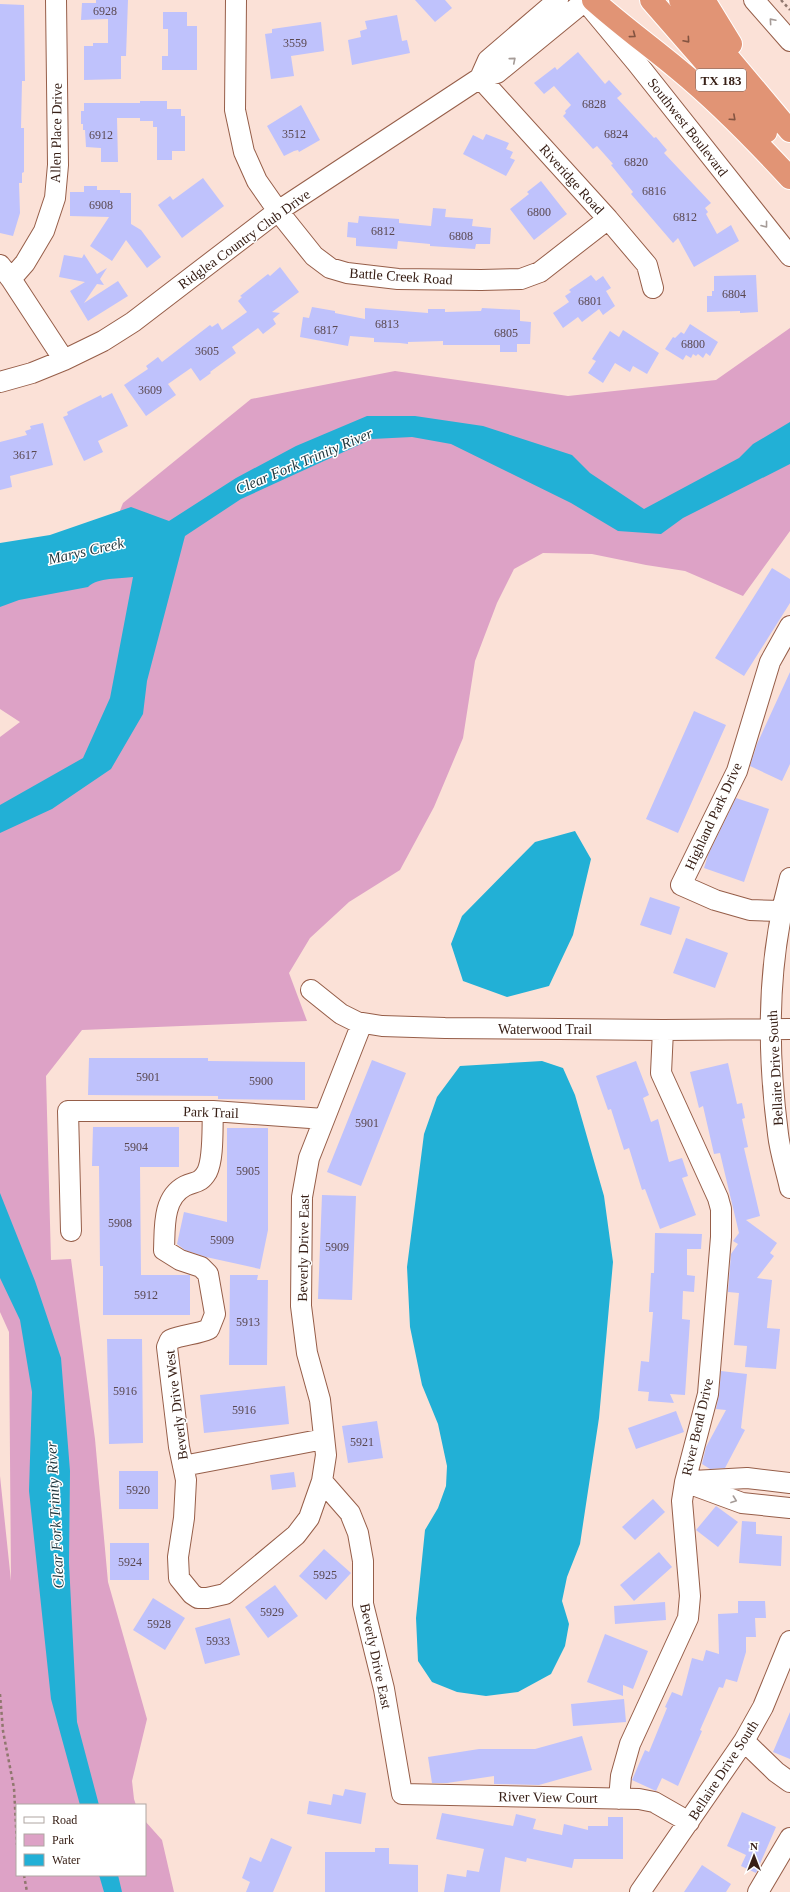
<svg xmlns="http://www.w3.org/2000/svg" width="790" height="1892" viewBox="0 0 790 1892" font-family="'Times New Roman',serif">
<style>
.green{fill:#dda2c6}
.water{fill:#22b0d6}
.building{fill:#bfc2fc}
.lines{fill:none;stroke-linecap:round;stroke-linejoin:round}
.minor-casing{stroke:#965e49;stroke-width:22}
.highway-casing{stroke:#fff;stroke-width:24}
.path{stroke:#90776e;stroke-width:2.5;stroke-dasharray:3 3;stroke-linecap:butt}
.minor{stroke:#fff;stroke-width:20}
.highway{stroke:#e19475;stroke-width:22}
.oneway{stroke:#a59b97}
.oneway2{stroke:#845441}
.labels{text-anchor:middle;stroke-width:3;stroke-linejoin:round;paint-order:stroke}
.number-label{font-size:12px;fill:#5a4850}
.shield{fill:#fff;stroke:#74635d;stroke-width:1}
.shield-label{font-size:13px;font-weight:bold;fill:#382017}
.street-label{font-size:14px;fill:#382017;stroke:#fff}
.water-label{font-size:15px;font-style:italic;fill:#1f353c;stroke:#fff}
</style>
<rect width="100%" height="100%" fill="#fbe1d7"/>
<path class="green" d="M790,328V531L743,596L685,571L646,565L592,554L543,553L514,569L497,603L475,661L463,738L434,807L400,870L349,902L310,938L289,973L307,1021L82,1030L46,1076L51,1260L71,1259L95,1439L108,1582L147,1719L132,1781L134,1799L136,1805H17V1875H145V1821L162,1840L174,1892H0V1476L11,1581L9,1332L0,1312V737L20,722L0,709V584L96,571L123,503L251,399L395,371L568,396L716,380Z"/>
<path class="water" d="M367,416H415L483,426L572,455L590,473L644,509L739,458L753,444L790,422V464L683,518L661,534L618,531L571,503L451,444L412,437L372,439L241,499L185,536L147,681L143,714L111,769L52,809L0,833V805L83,758L110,698L133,577C120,579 98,577 88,587L19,600L0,607V543L50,535L131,507L169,521L236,478L296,446Z
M575,831L591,859L573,935L549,986L507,997L463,981L451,944L462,916L535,842Z
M542,1061L563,1068L575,1095L604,1196L613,1262L599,1418L580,1544L567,1577L562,1601L569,1624L565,1646L551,1674L518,1692L486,1696L457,1692L432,1682L418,1661L416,1618L425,1530L438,1508L446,1486L447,1466L438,1424L422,1385L410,1327L407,1267L424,1134L437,1097L460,1066Z
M0,1193L35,1281L61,1358L70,1471L69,1563L77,1722L99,1805H80L51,1699L29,1491L32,1392L20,1320L0,1278Z
M99,1875H118L122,1892H104Z"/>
<path class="building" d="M96,0H128L126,56H121V79L84,80V46H93V43H108V19L81,20L82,3H96Z
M415,0H445L452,8L435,22Z
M0,4L24,5L25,81H22L21,128H24V172L22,173V183H19L20,213L13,236L0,233Z
M163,12H187V26H197V70H162V56H168V29H163Z
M397,15L402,41L407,40L410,53L352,65L348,40L361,37L360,31L367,29L365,21Z
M321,22L324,51L291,56L294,76L271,79L265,34L272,33V29Z
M578,52L605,84L609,80L622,94L617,98L654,138L656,137L667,150L664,153L711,203L705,208L708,212L706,214L717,234L731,225L739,241L694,267L678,238L673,243L631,194L633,192L611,165L613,164L597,146L593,149L563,116L566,113L565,111L571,105L554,86L544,94L534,83L555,67L557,70Z
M140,101H167V109H181V116H185V151H172V160H157V127H153V121H140V118H117L118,162H101V148L86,147L85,130H83V124H81V111H84V103H140Z
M301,105L320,140L299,152L298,150L294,151L284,156L267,126Z
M486,134L509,143L506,149L513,152L510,158L515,160L506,176L463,154L473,135L483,140Z
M203,178L224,206L182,238L158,205L170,196L173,200Z
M541,181L567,214L534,240L510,209L529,194L527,192Z
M84,186H97V190H120V193H131V224L141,230L161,257L147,268L126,240L112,261L90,246L109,217L70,216V192H84Z
M433,208L446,209L445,217L473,219L472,226L491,228L490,244H476L475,249L430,246V244L398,241L397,249L356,246V238L347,237L348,222L358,223L359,216L399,219V223L431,226Z
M84,254L97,274L107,268L100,279L104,285L97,284L84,303L118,281L128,296L88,321L70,291L85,282L59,277L64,255L82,258Z
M280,267L299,292L272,312L280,313L273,319L276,324L263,334L258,328L232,347L236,353L210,372L211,373L200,381L191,368L168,384L176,395L146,416L124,385L148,369L146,366L158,357L162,362L210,325L212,327L218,323L222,330L247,312L238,301L242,297L240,296L268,274L270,276Z
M591,275L596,281L603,276L611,288L606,291L615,306L603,315L599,309L582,322L578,317L563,328L553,313L569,302L565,296L571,292L569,290Z
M756,275L758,312L740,313V311L707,312V296H712V291H714V276Z
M312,307L335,311V313L365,319V308L428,313V309H445V312L481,311L482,308L520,310V321L531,322L530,344H517V352H500V345H443V341L408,342V344L400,343L374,342V338L350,336L348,346L300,337L303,317L309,318Z
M690,324L718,342L710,356L706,353L703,358L698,354L696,356L693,354L691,358L686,355L683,360L665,349L673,337L675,338L681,332L684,334Z
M623,330L659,353L647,374L633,366L630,372L615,363L603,383L588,373L596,361L592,359L610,331L619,337Z
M112,393L128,426L98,441L103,452L84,461L63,417L68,415L67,412L101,395L102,398Z
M43,423L53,465L10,476L12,487L0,490V442L27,435L25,431L31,429L30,426Z
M772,568L790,579V603L744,676L715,658Z
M790,672V764L782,781L750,766L757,744Z
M694,711L726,725L678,833L646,819Z
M736,798L769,809L744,882L704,868L708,855Z
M650,897L680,907L671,935L640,925Z
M686,938L728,953L715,988L673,973Z
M89,1058H208V1061L305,1062V1100L218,1099V1096L88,1095Z
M372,1060L406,1073L361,1186L327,1172Z
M636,1061L649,1095L643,1098L651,1122L658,1119L669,1162L682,1158L688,1176L682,1178L696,1215L660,1229L645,1189L642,1190L629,1148L624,1150L611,1109L608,1110L596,1076Z
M728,1063L737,1104L742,1103L745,1118L742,1119L748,1147L744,1148L760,1216L746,1220L777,1243L770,1253L774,1256L757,1278L772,1280L767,1328L780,1329L776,1369L745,1367L747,1346L734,1345L739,1293L728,1292L731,1254L738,1244L733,1241L739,1233L720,1153L714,1154L703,1106L699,1108L690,1072Z
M93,1127H179V1167H140L141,1275H190V1315H103V1266H100L99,1166H92Z
M227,1128H268V1230L260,1269L206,1257L185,1250L177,1244L184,1212L227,1222Z
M322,1195L356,1196L352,1300L318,1299Z
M655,1233L702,1234L701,1249H687V1275L695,1276L694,1292L683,1291L682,1319L690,1320L685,1395L670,1394L674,1403L648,1401L649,1392L638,1391L641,1361L649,1362L653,1312H649L651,1273H654Z
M230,1275H258L257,1280H268L267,1365H229Z
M107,1339H142L143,1443L109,1444Z
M721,1371L747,1374L741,1428L745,1430L725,1468L710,1469L702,1464L706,1447L726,1410L716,1409L719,1395Z
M285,1386L289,1424L204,1433L200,1395Z
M676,1411L684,1432L636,1449L628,1428Z
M377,1421L383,1458L348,1463L342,1426Z
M119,1471H158V1509H119Z
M294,1472L296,1487L272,1490L270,1475Z
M653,1499L665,1512L635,1540L622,1527Z
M716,1506L738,1522L718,1547L696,1530Z
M742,1521L756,1522V1534L782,1536L781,1566L739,1563Z
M110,1543H149V1580H110Z
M324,1549L351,1573L326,1600L299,1576Z
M659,1552L672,1567L634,1601L620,1585Z
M275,1585L298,1616L268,1638L245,1607Z
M153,1598L185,1618L165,1650L133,1630Z
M738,1601H765L766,1618H755L756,1637H746V1652L737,1682L726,1679L723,1688L719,1687L700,1730L702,1731L678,1786L662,1778L656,1791L632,1780L645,1750L649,1752L667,1708L665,1707L672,1692L682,1696L692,1658L703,1661L706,1650L719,1654L718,1614L738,1613Z
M665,1602L666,1620L615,1624L614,1606Z
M230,1618L240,1655L205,1664L195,1628Z
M605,1634L648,1651L633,1689L623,1685V1696L587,1682Z
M624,1699L626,1722L573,1726L571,1704Z
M790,1712V1759L773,1752Z
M582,1736L592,1770L539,1785L494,1784V1776L447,1783H432L428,1757L479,1749H535Z
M345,1789L366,1793L361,1824L307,1814L309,1801L331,1805L333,1794L343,1796Z
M742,1812L776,1827L756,1873L741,1866L746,1855L727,1846Z
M442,1813L513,1826L516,1814L536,1819L533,1829L562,1835L564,1824L588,1830V1826H608V1817H623V1859H574L572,1868L527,1858L526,1862L505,1857L500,1892H444L447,1874L466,1877L467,1870L479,1872L484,1849L436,1839Z
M271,1838L292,1847L273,1892H246L250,1882L242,1878L250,1857L261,1862Z
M375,1848H389V1864L418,1865V1892H325V1852H375Z
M702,1865L731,1884L726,1892H684Z"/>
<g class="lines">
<g class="minor-casing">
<path id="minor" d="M236,0L235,110L244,152L257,181L278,211L314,256L330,268L347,273L398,279L481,280L521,279L540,272L608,219
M754,0L790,41
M586,2L636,62L790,256
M480,78L608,219L647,265L653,288
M480,78L488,60L558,0
M0,265L11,279L64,360
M11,279L25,263L44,231L55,198L58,165L56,0
M0,382L32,373L64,360L103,341L133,322L278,211L480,78L497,73L585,1
M790,878C767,960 767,1050 778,1134C780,1152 786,1170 790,1188
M781,911L750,910L715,900L681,885L737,771L770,662L790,626
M311,990L341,1014L357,1022L382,1026L445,1028L663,1030L790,1029
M213,1111C212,1127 214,1158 207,1172C200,1184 195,1181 185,1186C162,1198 165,1229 164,1250L180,1260L201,1267L208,1274L215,1314L209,1329C196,1335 183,1334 170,1340L167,1347L179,1447L186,1480L184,1518L178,1557L179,1578L192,1594L198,1598H207L225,1594L296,1535L309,1518L322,1481L326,1455L320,1400L307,1353L301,1306L302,1197L309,1158L362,1023
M71,1231L68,1111H213L324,1119
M183,1466L324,1439
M322,1481L350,1513L358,1533L363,1561V1604L384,1689L402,1794L639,1799L654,1802L689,1822
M693,1481L747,1478L790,1483
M685,1482L742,1503L790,1508
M744,1741L776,1772L790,1782
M619,1799L621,1776L630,1744L688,1618L690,1596L682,1501L685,1482L708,1394L721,1237V1209L718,1198L661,1073L663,1030
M640,1892L744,1741L763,1707L790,1641
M758,1892L790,1838"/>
</g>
<g class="highway-casing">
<path id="highway" d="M593,0C621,25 650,46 679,70C719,103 755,140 790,178
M651,0L766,132
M680,0L790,131
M704,0L731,44"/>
</g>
<path class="path" d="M781,0L790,10
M0,1694L3,1731L14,1788L17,1845
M24,1875L27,1892"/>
<use href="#minor" class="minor"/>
<use href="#highway" class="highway"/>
</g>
<defs><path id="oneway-chevron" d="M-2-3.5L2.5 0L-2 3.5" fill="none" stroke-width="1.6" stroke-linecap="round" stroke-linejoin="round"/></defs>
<g class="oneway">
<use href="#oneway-chevron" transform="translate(772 21) rotate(-131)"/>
<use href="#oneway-chevron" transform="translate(513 60) rotate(-40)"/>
<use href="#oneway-chevron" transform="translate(765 225) rotate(52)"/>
<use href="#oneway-chevron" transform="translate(734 1500) rotate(20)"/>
</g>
<g class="oneway2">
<use href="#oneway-chevron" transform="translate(633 35) rotate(37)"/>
<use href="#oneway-chevron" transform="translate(687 40) rotate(49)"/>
<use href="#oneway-chevron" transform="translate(733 118) rotate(42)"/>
</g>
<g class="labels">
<g class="number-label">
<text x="105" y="15">6928</text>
<text x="295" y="47">3559</text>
<text x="594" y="108">6828</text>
<text x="294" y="138">3512</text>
<text x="616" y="138">6824</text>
<text x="101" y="139">6912</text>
<text x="636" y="166">6820</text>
<text x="654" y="195">6816</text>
<text x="101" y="209">6908</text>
<text x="539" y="216">6800</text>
<text x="685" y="221">6812</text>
<text x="383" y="235">6812</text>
<text x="461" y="240">6808</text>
<text x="734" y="298">6804</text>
<text x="590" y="305">6801</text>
<text x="387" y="328">6813</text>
<text x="326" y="334">6817</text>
<text x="506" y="337">6805</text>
<text x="693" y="348">6800</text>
<text x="207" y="355">3605</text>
<text x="150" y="394">3609</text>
<text x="25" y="459">3617</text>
<text x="148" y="1081">5901</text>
<text x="261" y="1085">5900</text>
<text x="367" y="1127">5901</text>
<text x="136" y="1151">5904</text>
<text x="248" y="1175">5905</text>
<text x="120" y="1227">5908</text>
<text x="222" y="1244">5909</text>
<text x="337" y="1251">5909</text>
<text x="146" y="1299">5912</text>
<text x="248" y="1326">5913</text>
<text x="125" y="1395">5916</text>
<text x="244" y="1414">5916</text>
<text x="362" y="1446">5921</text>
<text x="138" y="1494">5920</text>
<text x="130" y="1566">5924</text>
<text x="325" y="1579">5925</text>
<text x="272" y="1616">5929</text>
<text x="159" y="1628">5928</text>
<text x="218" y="1645">5933</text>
</g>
<rect class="shield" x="696" y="69" width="50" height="22" rx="3"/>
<g class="shield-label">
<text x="721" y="85">TX 183</text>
</g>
<g class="street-label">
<text transform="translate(688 127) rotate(52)" y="5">Southwest Boulevard</text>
<text transform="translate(56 133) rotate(-89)" y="5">Allen Place Drive</text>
<text transform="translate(572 179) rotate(48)" y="5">Riveridge Road</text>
<text transform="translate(244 239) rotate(-36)" y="5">Ridglea Country Club Drive</text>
<text transform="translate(401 276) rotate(4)" y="5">Battle Creek Road</text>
<text transform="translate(713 816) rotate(-65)" y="5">Highland Park Drive</text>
<text x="545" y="1034">Waterwood Trail</text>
<text transform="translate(775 1068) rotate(-93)" y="5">Bellaire Drive South</text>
<text transform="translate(211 1112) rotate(2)" y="5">Park Trail</text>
<text transform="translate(303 1248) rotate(-89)" y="5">Beverly Drive East</text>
<text transform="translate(176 1405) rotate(-97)" y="5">Beverly Drive West</text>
<text transform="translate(697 1427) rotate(-77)" y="5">River Bend Drive</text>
<text transform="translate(376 1656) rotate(78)" y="5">Beverly Drive East</text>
<text transform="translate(723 1770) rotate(-57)" y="5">Bellaire Drive South</text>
<text transform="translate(548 1797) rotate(1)" y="5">River View Court</text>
</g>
<g class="water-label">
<text transform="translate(304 461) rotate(-23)" y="5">Clear Fork Trinity River</text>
<text transform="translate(86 551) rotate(-13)" y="5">Marys Creek</text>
<text transform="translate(55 1515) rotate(-93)" y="5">Clear Fork Trinity River</text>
</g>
</g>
<rect x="16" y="1804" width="130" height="72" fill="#ffffff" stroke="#afa6a2"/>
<rect x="24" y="1817" width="20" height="6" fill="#ffffff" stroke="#afa6a2"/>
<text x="52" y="1824" font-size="12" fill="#382017">Road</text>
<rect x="24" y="1834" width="20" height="12" fill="#dda2c6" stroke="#afa6a2"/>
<text x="52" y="1844" font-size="12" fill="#382017">Park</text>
<rect x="24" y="1854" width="20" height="12" fill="#22b0d6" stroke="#afa6a2"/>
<text x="52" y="1864" font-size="12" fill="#382017">Water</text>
<g transform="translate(754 1856)" stroke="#ffffff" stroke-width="3" paint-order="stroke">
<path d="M0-3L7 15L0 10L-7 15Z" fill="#382017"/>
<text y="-6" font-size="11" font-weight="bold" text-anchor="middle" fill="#382017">N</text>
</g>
</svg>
